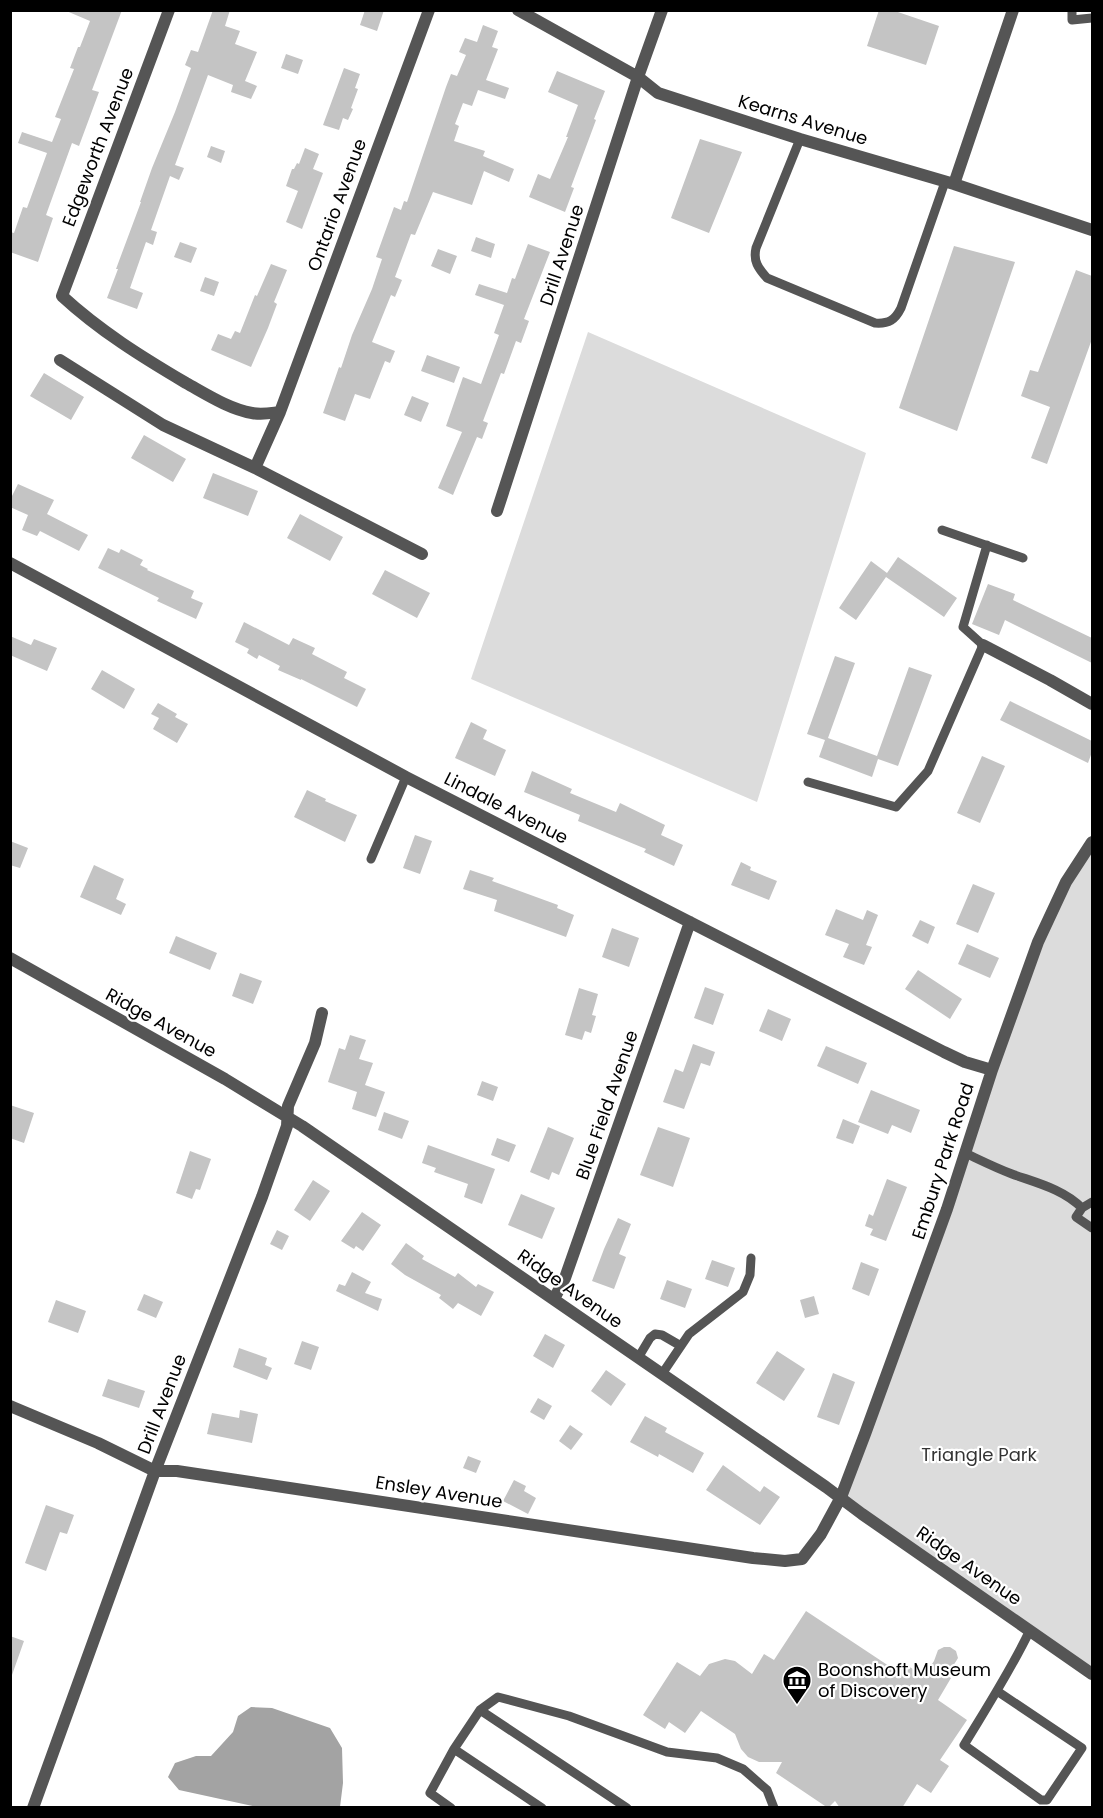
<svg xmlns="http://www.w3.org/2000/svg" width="1103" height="1818" viewBox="0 0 1103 1818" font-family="Poppins,sans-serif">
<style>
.green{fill:#dcdcdc}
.water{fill:#a3a3a3}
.building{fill:#c4c4c4}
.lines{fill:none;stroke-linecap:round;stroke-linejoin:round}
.lane{stroke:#555;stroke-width:9}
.street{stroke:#555;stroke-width:12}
.labels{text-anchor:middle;stroke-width:4.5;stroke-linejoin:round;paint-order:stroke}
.street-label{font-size:18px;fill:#000;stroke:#fff}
.park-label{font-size:18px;fill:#333;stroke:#fff}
.poi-label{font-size:18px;fill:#000;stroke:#fff;text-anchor:start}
</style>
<rect width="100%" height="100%" fill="#fff"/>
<path class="green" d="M588,332L866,453L757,802L471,679Z
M1092,842V1674L841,1497L1038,942Z"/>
<path class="water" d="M251,1707L272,1708L330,1728L342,1748L343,1783L340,1807H257L179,1790L168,1777L175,1763L196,1756H211L233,1732L238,1716Z"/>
<path class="building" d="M64,10H122L92,90L99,92L79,146L72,143L46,215L53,218L38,262L10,252V232L14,233L23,207L27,208L47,153L18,143L22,132L52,142L61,119L55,117L74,69L70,68L78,47H80L90,21Z
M213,10H230L225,26L240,31L235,44L257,52L245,81L257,86L251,99L231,92L233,85L208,75L175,165L184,168L179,180L170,176L151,230L157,232L153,245L146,242L130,288L143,293L137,309L107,298L118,269H116L141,202H140L152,168L175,112L191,68L185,65L191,50L198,52Z
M365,10H384L377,31L360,25Z
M879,10H892L939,26L926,65L867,46Z
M483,25L498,31L492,47L498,49L486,80L509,88L505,99L478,90L472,106L463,103L455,124L459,126L454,141L485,151L483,156L514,169L509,182L484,171L472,205L433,192L415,235L411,234L395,277L402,280L395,297L391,295L372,342L395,351L390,363L385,361L370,399L355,394L345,421L323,413L339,367L341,368L352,335L372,289L382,259L376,257L394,207L401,210L404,201L407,202L446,87L451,74L457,76L466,55L459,52L465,38L477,42Z
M286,54L303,60L298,74L281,68Z
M344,68L360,74L355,88L358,89L351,108L353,109L348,120L343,118L339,130L323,125Z
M557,71L605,91L594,119L596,120L571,187L574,188L565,212L529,197L538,174L550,179L568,137H566L578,105L548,92Z
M700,139L742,152L709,233L671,218Z
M211,146L225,151L221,163L207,157Z
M305,148L319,154L313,169L323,173L302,229L286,222L298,191L286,186L292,169H294L297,163L299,164Z
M476,237L495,244L491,258L471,251Z
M180,242L197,248L191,263L174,257Z
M528,244L550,252L524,319L529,321L521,343L516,341L504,374L501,373L483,421L488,423L482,439L477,437L453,495L438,488L462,432L446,426L463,377L481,384L499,335L494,333L504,305L475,295L479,284L507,293L512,278L515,279Z
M954,246L1015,262L957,431L899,408Z
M438,249L457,256L450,274L431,266Z
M271,264L287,270L274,302L277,304L268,328L251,367L211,350L218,334L231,339L235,331L240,333L255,295L257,296Z
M1076,270L1092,276V339L1047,464L1031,458L1050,407L1021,396L1030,370L1038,372Z
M205,277L219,282L214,296L200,291Z
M427,355L460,367L454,383L421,371Z
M44,373L84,397L71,420L30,396Z
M412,396L429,403L421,422L404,415Z
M144,435L186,459L173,482L131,458Z
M213,473L258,491L248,516L203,498Z
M18,484L54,500L47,514L88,535L79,551L40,531L37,536L22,530L28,515L10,507V500Z
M300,514L343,537L330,561L287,538Z
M108,548L119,553L121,549L143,560L140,565L148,569L147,570L194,591L191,598L203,603L196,619L157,601L159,598L98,568Z
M898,557L957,598L944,617L886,577L856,620L839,608L871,561L887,573Z
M385,570L430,593L417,618L372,594Z
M988,584L1015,594L1013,600L1092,638V663L1005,620L999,635L972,624Z
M244,622L289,645L293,638L315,648L312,654L347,672L344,678L366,689L357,707L301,679V680L278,670L280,666L259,655L257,659L247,653L249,649L235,642Z
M10,636L31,645L34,639L57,648L47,671L10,655Z
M835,656L855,663L828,738L877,756L909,667L932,675L898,766L878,759L872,777L819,757L825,740L807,734Z
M102,670L135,689L124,709L91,689Z
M1010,701L1092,741V752L1088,763L1000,720Z
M158,703L177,714L175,717L188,724L177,743L153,729L159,718L151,714Z
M471,722L487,730L483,739L506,750L495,776L455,758Z
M982,756L1005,766L980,823L957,813Z
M532,771L572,789L570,793L616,812L620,803L665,825L661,835L683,845L674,866L644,852L646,849L578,821L580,815L524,792Z
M307,790L326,799L325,801L357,815L345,842L294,817Z
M415,835L432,841L420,874L403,868Z
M10,841L28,848L20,868L10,865Z
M741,862L751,867L750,870L777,881L769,900L731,885Z
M94,865L124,879L116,899L126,904L121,915L80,897Z
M470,870L494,878L492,881L558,905L557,908L574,915L566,937L494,911L497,900L463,889Z
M973,884L995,893L978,933L956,924Z
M836,909L863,920L867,910L878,915L866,945L872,947L864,965L843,957L849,944L825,935Z
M920,920L935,927L928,944L912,936Z
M612,928L639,938L629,967L602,957Z
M176,936L217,953L210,970L169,953Z
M967,944L999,958L990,978L958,964Z
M918,970L962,999L950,1019L905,989Z
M240,973L262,981L253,1004L232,996Z
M705,987L724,994L713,1025L694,1018Z
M579,988L598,994L592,1015L596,1016L591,1033L585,1031L582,1040L565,1035Z
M768,1009L791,1019L782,1041L759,1031Z
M350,1035L366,1040L359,1059L373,1063L365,1085L385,1092L376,1117L352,1109L357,1092L328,1082L339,1048L345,1050Z
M693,1044L715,1052L710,1066L701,1063L684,1109L663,1102L675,1069L683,1072Z
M826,1046L867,1063L858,1084L817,1066Z
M482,1081L498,1087L493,1101L477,1095Z
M871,1090L920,1110L911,1133L892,1125L888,1134L858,1122Z
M10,1105L34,1113L24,1143L10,1138Z
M384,1112L409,1121L402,1139L378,1130Z
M843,1119L860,1126L853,1144L836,1138Z
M548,1127L574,1138L559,1175L552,1172L549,1180L530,1172Z
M658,1127L690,1138L673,1187L640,1175Z
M497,1138L516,1145L509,1162L491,1155Z
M428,1145L495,1169L482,1204L464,1197L468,1184L434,1172L436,1168L422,1163Z
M190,1151L211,1159L200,1190L196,1189L192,1199L176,1193Z
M887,1179L907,1187L886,1241L870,1235L873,1229L865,1226L869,1214L873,1216Z
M313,1180L330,1191L310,1221L294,1210Z
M521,1194L555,1208L542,1239L508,1225Z
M362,1212L381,1225L363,1251L356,1246L354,1249L341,1241Z
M618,1218L631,1224L619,1254L626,1257L614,1289L592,1281L604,1249Z
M277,1230L289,1236L282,1250L270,1244Z
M406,1243L424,1256L422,1259L455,1277L458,1273L476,1287L478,1284L494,1292L481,1316L458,1303L453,1309L439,1298L441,1295L405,1275L391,1264Z
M712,1260L735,1268L728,1287L705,1279Z
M861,1262L879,1269L869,1296L852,1289Z
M352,1272L371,1282L365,1293L382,1299L378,1311L336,1291L339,1284L345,1286Z
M667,1280L692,1289L685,1308L660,1299Z
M144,1294L163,1302L156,1318L137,1310Z
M814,1296L819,1314L805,1318L800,1300Z
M56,1300L86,1311L78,1333L48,1322Z
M545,1334L565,1345L553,1368L533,1356Z
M302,1341L319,1347L311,1370L294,1364Z
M239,1348L267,1358L265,1365L272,1368L267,1380L233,1367Z
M777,1351L805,1369L784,1401L756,1383Z
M606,1370L626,1384L611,1406L591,1391Z
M833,1373L855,1382L839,1425L817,1417Z
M108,1379L145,1391L139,1408L102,1396Z
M538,1398L552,1406L544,1420L530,1412Z
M240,1410L258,1414L252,1443L207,1434L212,1413L239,1418Z
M645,1416L667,1428L665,1432L704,1453L693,1473L659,1454L658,1457L630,1442Z
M570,1425L583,1434L571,1450L559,1441Z
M468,1456L481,1461L476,1473L463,1468Z
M723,1465L760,1492L764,1486L780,1497L760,1525L706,1490Z
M514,1480L526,1486L524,1491L536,1498L528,1514L503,1501Z
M46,1505L74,1515L67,1534L60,1532L46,1571L25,1563Z
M806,1611L898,1672L905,1664L924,1676L934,1661L938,1650L944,1647H950L956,1651L958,1658L947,1676L951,1678L938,1700L967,1720L940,1760L949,1766L931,1793L917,1784L902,1808H840L835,1801L828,1808L776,1773L782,1762H759L748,1757L741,1749L735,1734L701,1711L685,1733L669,1722L665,1729L643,1715L677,1662L700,1676L709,1664L725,1659L735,1661L752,1674L764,1654L774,1660Z
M10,1636L24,1641L12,1675H10Z"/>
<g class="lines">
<path class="lane" d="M1072,10V20L1092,18
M800,139L756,248C753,261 758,268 767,278L875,323C889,324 895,320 901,308L945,182
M942,530L1023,558
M808,782L896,807L928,771L983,645L963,627L987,545
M371,859L406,777
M965,1153C980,1160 996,1168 1012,1174C1037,1183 1063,1189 1082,1208
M1092,1202L1082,1208L1076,1217L1092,1228
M638,1358L650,1338L655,1334L662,1335L681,1346
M662,1374L689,1334L743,1292L750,1275L751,1258
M997,1691L1082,1748L1047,1800H1041L964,1745C987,1707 1011,1670 1030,1630
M480,1710L627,1808
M454,1749L542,1808
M451,1808L430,1793L454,1749L480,1710L498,1697L569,1716L667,1752L717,1758L743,1769L767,1790L774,1808"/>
<path class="street" d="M169,10L62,296C100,331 142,357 186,383C206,394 229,409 252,413C262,415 271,413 280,412
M518,10L638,77L658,93L800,139L954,184L1092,230
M954,184L1013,10
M60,360L163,425L255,468L280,412L429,10
M255,468L422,554
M497,511L638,77L662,10
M10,563L406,777L944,1052L965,1062L992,1070
M983,645L1050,680L1092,704
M10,958L225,1079L302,1126L826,1487L862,1514L1092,1674
M554,1299L565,1278L690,922
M10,1406L98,1443L155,1471H177L753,1558L785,1561L802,1559L821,1534L841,1497L865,1434L947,1209L992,1070L1038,942L1066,882L1092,842
M33,1808L155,1471L262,1197L287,1126L288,1106L315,1043L322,1013"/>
</g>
<defs>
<g id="museum-pin" transform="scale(1.5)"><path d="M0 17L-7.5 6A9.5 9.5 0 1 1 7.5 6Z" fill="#000" stroke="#fff"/><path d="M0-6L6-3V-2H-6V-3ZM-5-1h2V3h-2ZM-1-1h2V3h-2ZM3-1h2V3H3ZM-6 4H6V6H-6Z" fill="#fff"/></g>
</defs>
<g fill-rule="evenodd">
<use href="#museum-pin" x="797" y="1680"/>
</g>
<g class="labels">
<g class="street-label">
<text transform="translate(803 120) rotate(17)" y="6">Kearns Avenue</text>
<text transform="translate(98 147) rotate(-69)" y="6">Edgeworth Avenue</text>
<text transform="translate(337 205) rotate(-70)" y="6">Ontario Avenue</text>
<text transform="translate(562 255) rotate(-72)" y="6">Drill Avenue</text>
<text transform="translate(506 808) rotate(27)" y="6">Lindale Avenue</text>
<text transform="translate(161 1023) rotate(29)" y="6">Ridge Avenue</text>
<text transform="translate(607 1105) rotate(-71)" y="6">Blue Field Avenue</text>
<text transform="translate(943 1161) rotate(-72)" y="6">Embury Park Road</text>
<text transform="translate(570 1289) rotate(35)" y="6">Ridge Avenue</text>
<text transform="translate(162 1404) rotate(-69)" y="6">Drill Avenue</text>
<text transform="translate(439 1492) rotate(9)" y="6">Ensley Avenue</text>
<text transform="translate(969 1566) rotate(35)" y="6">Ridge Avenue</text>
</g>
<g class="park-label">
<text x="979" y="1461">Triangle Park</text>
</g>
<g class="poi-label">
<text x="818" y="1676">Boonshoft Museum<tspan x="818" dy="21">of Discovery</tspan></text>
</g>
</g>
<rect width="1103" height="1818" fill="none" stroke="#000000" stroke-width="24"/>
</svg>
